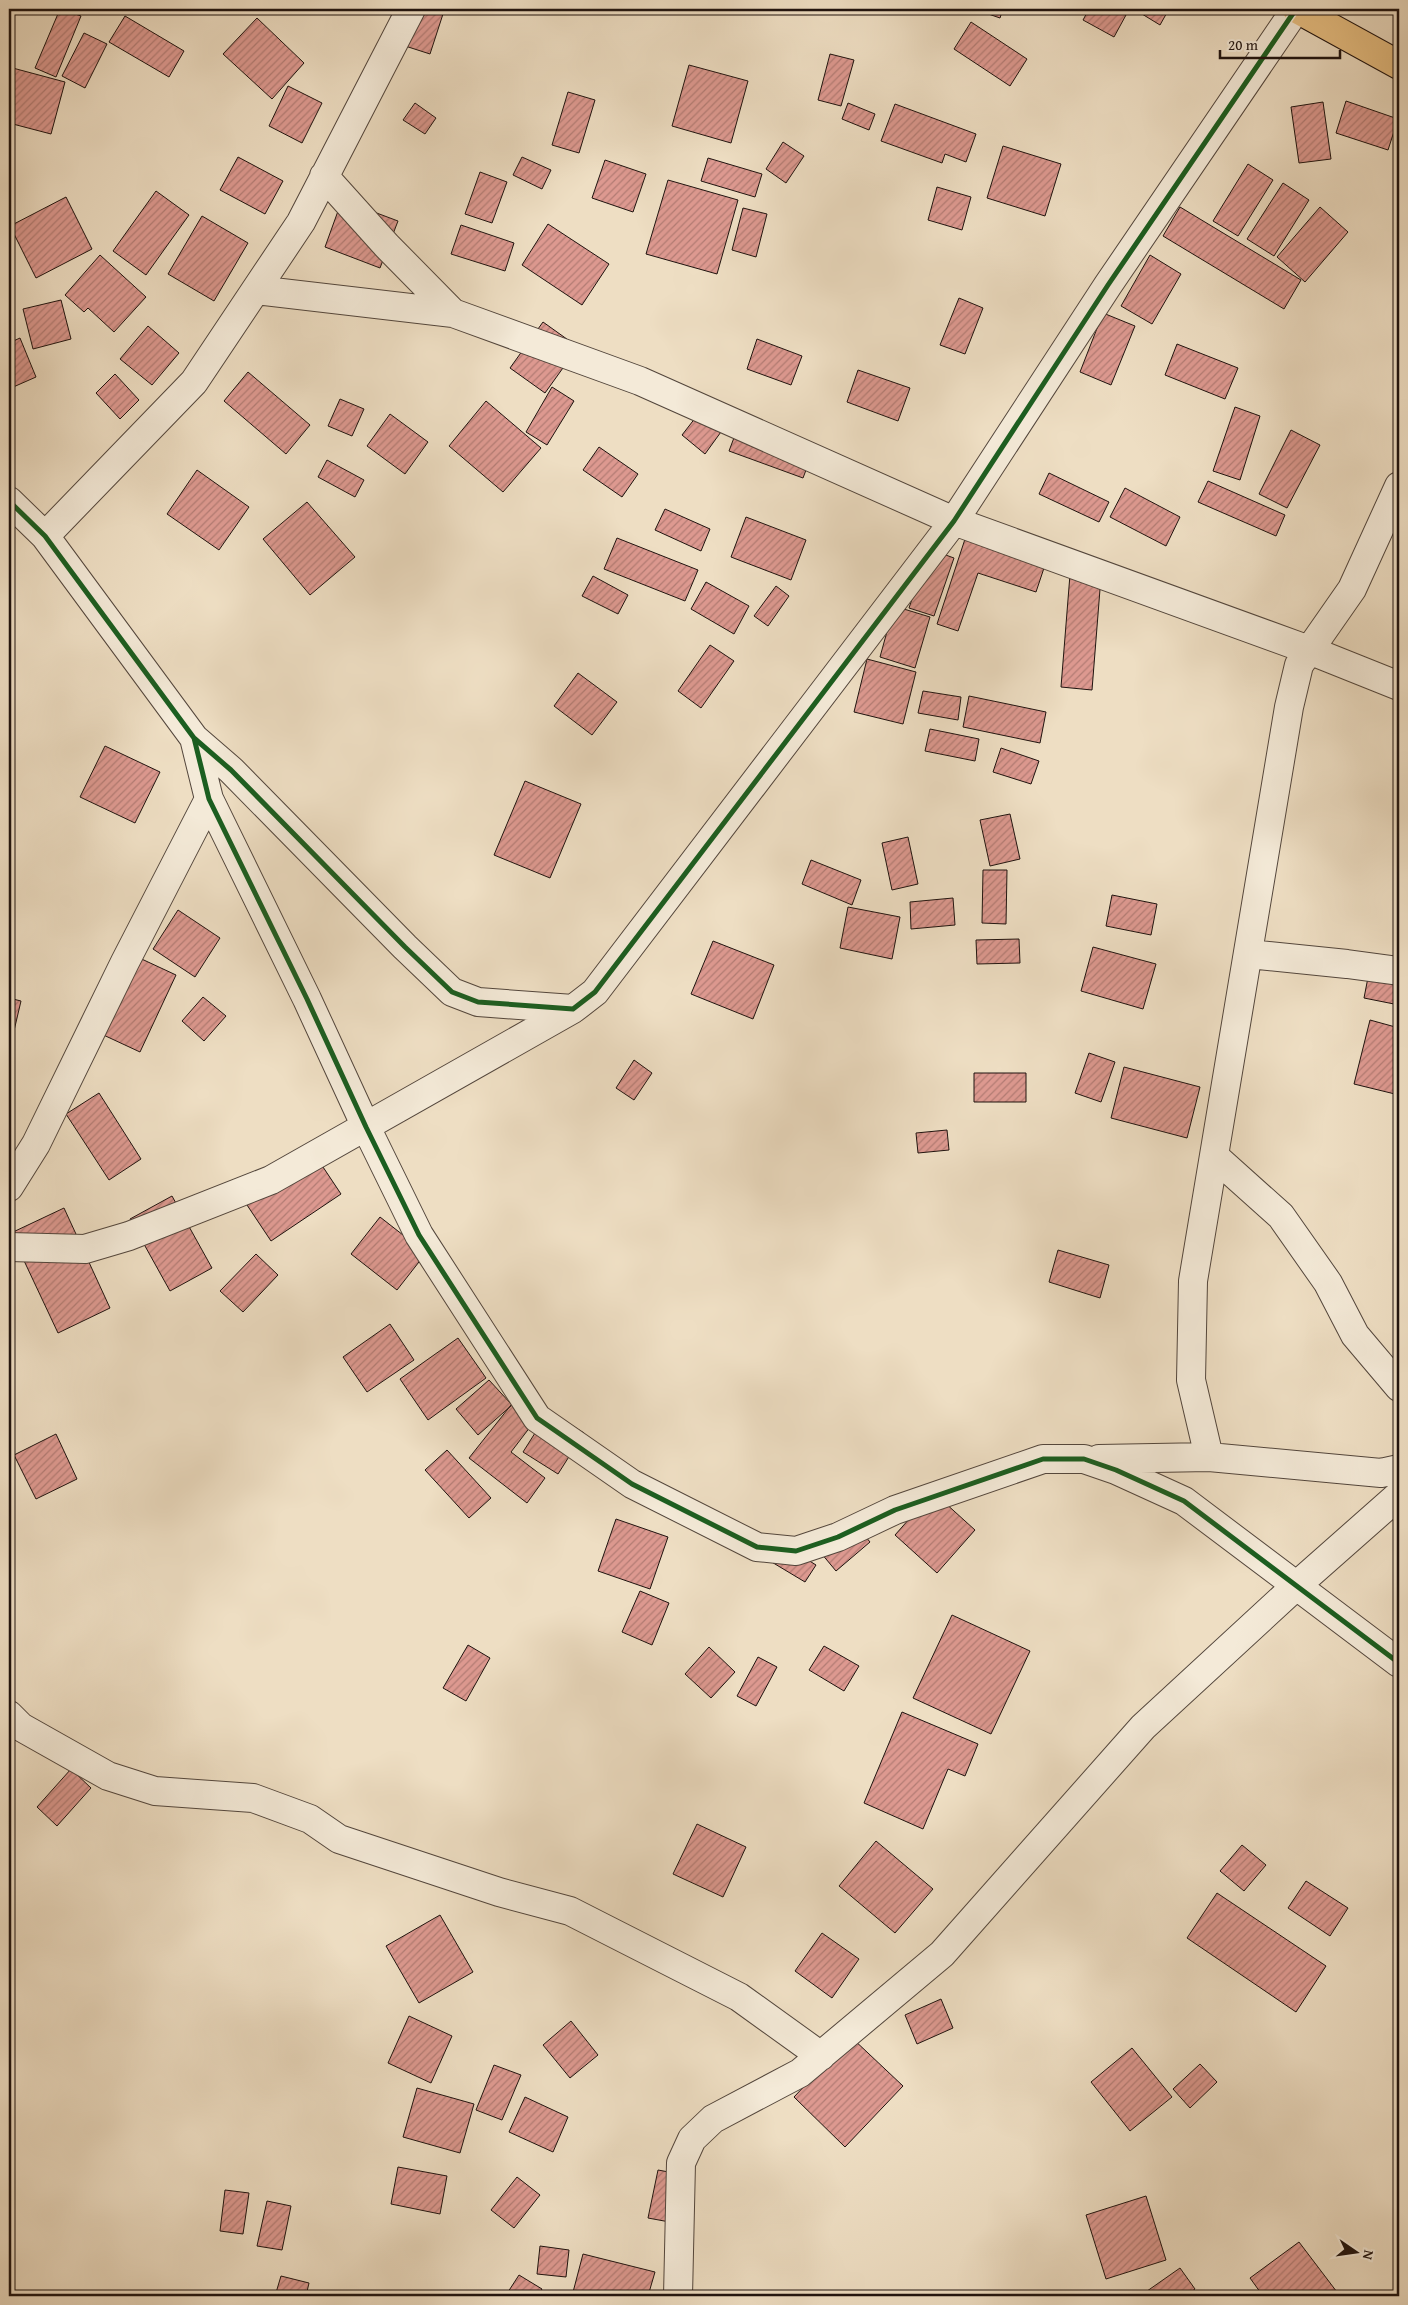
<svg xmlns="http://www.w3.org/2000/svg" width="1408" height="2305" viewBox="0 0 1408 2305" font-family="'Gentium Book Plus',serif">
<style>
.building{fill:url(#building-hatch);stroke:#1f130f}
.lines{fill:none;stroke-linecap:round;stroke-linejoin:round}
.street-casing{stroke:#53463c;stroke-width:30}
.primary-casing{stroke:#1f130f;stroke-width:30}
.street{stroke:#f4ead8;stroke-width:28}
.primary{stroke:#e7bf82;stroke-width:28}
.cycleway-casing{stroke:#f4ead8;stroke-width:8}
.cycleway{stroke:#1b5e20;stroke-width:5}
</style>
<defs>
<pattern id="building-hatch" width="6" height="6" patternUnits="userSpaceOnUse" patternTransform="scale(1.25)"><rect width="6" height="6" fill="#dd9990"/><path d="M-1 1l2-2M0 6l6-6M5 7l2-2" fill="none" stroke="#b37c74"/></pattern>
</defs>
<rect width="100%" height="100%" fill="#eedec3"/>
<filter id="stains"><feTurbulence type="fractalNoise" baseFrequency=".004" numOctaves="4"/><feColorMatrix values="0 0 0 0 .2 0 0 0 0 .09 0 0 0 0 .02 0 0 0 .5 -.17"/></filter>
<radialGradient id="worn" r=".72"><stop offset=".6" stop-color="#630" stop-opacity="0"/><stop offset="1" stop-color="#630" stop-opacity=".3"/></radialGradient>
<path class="building" d="M60,9L81,16L56,77L35,68Z
M411,9H427L443,14L430,54L399,44Z
M974,9H1003L1000,18Z
M1089,9H1116L1126,15L1114,37L1083,20Z
M1145,9H1169L1160,25L1142,14Z
M125,16L184,51L169,77L109,42Z
M257,18L304,63L272,99L223,54Z
M971,22L1027,59L1010,86L954,49Z
M84,33L107,44L85,88L62,76Z
M830,54L854,60L841,106L818,100Z
M689,65L748,81L731,143L672,126Z
M9,67L65,82L51,134L9,123Z
M288,86L322,103L302,143L269,126Z
M568,92L595,100L579,153L552,145Z
M1346,101L1398,119L1388,150L1336,133Z
M1323,102L1331,159L1299,163L1291,107Z
M415,103L436,118L425,134L403,120Z
M848,103L875,114L869,130L842,119Z
M895,104L976,134L966,162L945,154L942,163L881,141Z
M783,142L804,156L786,183L766,169Z
M1003,146L1061,164L1045,216L987,198Z
M238,157L283,181L265,214L220,190Z
M522,157L551,170L542,189L513,175Z
M708,158L762,174L755,197L701,181Z
M605,160L646,174L633,212L592,198Z
M1248,164L1273,180L1238,236L1213,221Z
M480,172L507,182L492,223L465,214Z
M668,180L738,200L717,274L646,254Z
M1283,183L1309,200L1274,256L1247,239Z
M937,187L971,197L962,230L928,220Z
M156,191L189,215L146,275L113,251Z
M66,197L92,249L36,278L10,226Z
M342,200L398,221L380,268L325,247Z
M1180,207L1301,280L1284,309L1163,236Z
M1320,207L1348,232L1305,282L1277,257Z
M743,208L767,214L756,257L732,250Z
M202,216L248,243L214,301L168,274Z
M548,224L609,264L582,305L522,265Z
M461,225L514,243L505,271L451,254Z
M100,255L146,297L114,332L88,308L84,312L65,295Z
M1150,255L1181,274L1152,324L1121,306Z
M959,298L983,308L965,354L940,345Z
M61,300L71,339L33,349L23,309Z
M1103,313L1135,326L1111,385L1080,372Z
M543,322L578,347L545,393L510,368Z
M148,326L179,353L152,385L120,359Z
M20,338L36,377L11,388L9,382V343Z
M757,339L802,356L791,385L747,369Z
M1177,344L1238,368L1225,399L1165,375Z
M858,370L910,388L898,421L847,402Z
M248,372L310,425L286,454L224,401Z
M115,374L139,400L120,419L96,393Z
M552,387L574,401L547,445L526,432Z
M340,399L364,409L352,436L328,426Z
M486,401L541,448L503,492L449,446Z
M1235,407L1260,416L1240,480L1213,471Z
M703,408L726,425L705,454L682,435Z
M390,414L428,442L405,474L367,446Z
M741,419L815,446L803,478L729,451Z
M1291,430L1320,445L1287,508L1259,494Z
M599,447L638,474L622,497L583,470Z
M327,460L364,480L355,497L318,477Z
M197,470L249,507L219,550L167,514Z
M1049,473L1109,502L1099,522L1039,494Z
M1208,481L1285,515L1276,536L1198,502Z
M1125,488L1180,517L1166,546L1110,517Z
M307,502L355,557L310,595L263,539Z
M665,509L710,529L701,551L655,530Z
M746,517L806,540L791,580L731,557Z
M967,533L1047,559L1036,592L978,573L958,631L937,624Z
M617,538L698,570L685,601L604,569Z
M929,549L954,558L934,616L909,608Z
M1071,562L1102,564L1092,690L1061,687Z
M593,576L628,595L618,614L582,596Z
M706,582L749,606L734,634L691,609Z
M776,586L789,596L768,626L754,616Z
M894,606L930,617L915,668L880,657Z
M710,645L734,661L701,708L678,691Z
M867,659L916,672L903,724L854,712Z
M578,673L617,702L592,735L554,706Z
M923,691L961,697L958,720L918,713Z
M969,696L1046,712L1040,743L963,727Z
M930,729L979,739L975,761L925,751Z
M105,746L160,772L135,823L80,797Z
M1001,748L1039,761L1031,784L993,772Z
M525,781L581,804L550,878L494,855Z
M1010,814L1020,859L990,866L980,820Z
M908,837L918,884L892,890L882,843Z
M811,860L861,880L852,905L802,884Z
M983,870H1007L1006,924L982,923Z
M1112,895L1157,904L1151,935L1106,926Z
M953,898L955,925L911,929L910,902Z
M848,907L900,917L892,959L840,948Z
M178,910L220,938L195,977L153,949Z
M1019,939L1020,963L977,964L976,940Z
M713,941L774,965L753,1019L691,994Z
M1093,947L1156,964L1143,1009L1081,991Z
M133,955L176,975L140,1052L97,1032Z
M1371,962L1399,967V1005L1364,998Z
M203,997L226,1016L204,1041L182,1021Z
M9,998L21,1001L9,1052Z
M1370,1020L1399,1028V1095L1354,1084Z
M1089,1053L1115,1062L1101,1102L1075,1093Z
M634,1060L652,1073L634,1100L616,1088Z
M1124,1067L1200,1087L1187,1138L1111,1118Z
M974,1073H1026V1102H974Z
M99,1093L141,1159L109,1180L66,1114Z
M947,1130L949,1150L918,1153L916,1133Z
M315,1155L341,1194L271,1241L245,1202Z
M172,1196L212,1268L170,1291L130,1219Z
M64,1208L110,1308L58,1333L11,1233Z
M380,1217L426,1253L397,1290L351,1254Z
M1058,1250L1109,1265L1100,1298L1049,1282Z
M256,1254L278,1275L243,1312L220,1291Z
M390,1324L414,1360L367,1392L343,1357Z
M458,1338L486,1378L428,1420L400,1379Z
M489,1380L512,1405L478,1435L456,1409Z
M515,1400L537,1418L511,1452L545,1478L527,1503L469,1458Z
M549,1411L584,1433L558,1474L523,1452Z
M56,1434L77,1479L36,1499L14,1455Z
M447,1450L491,1498L469,1518L425,1470Z
M933,1492L975,1530L937,1573L895,1535Z
M616,1519L668,1537L650,1589L598,1571Z
M856,1525L870,1542L836,1571L821,1553Z
M771,1537L816,1565L805,1582L760,1555Z
M640,1591L669,1603L652,1645L622,1632Z
M952,1615L1030,1651L991,1734L913,1698Z
M468,1645L490,1658L466,1701L443,1688Z
M824,1646L859,1666L844,1691L809,1670Z
M709,1647L735,1672L711,1698L685,1674Z
M758,1657L777,1667L756,1706L737,1696Z
M902,1712L978,1744L965,1776L948,1769L923,1829L864,1803Z
M71,1769L91,1788L57,1826L37,1807Z
M697,1824L746,1847L723,1897L673,1874Z
M876,1841L933,1889L895,1933L839,1886Z
M1242,1845L1266,1865L1244,1891L1220,1871Z
M1306,1881L1348,1908L1330,1936L1288,1908Z
M1217,1893L1326,1966L1296,2012L1187,1938Z
M440,1915L473,1972L419,2003L386,1946Z
M822,1933L859,1959L832,1998L795,1971Z
M941,1999L953,2028L917,2044L905,2015Z
M409,2016L452,2036L431,2083L388,2063Z
M571,2021L598,2055L570,2078L543,2045Z
M851,2037L903,2086L845,2147L794,2097Z
M1132,2048L1172,2097L1130,2131L1091,2082Z
M1200,2064L1217,2082L1190,2108L1173,2089Z
M494,2065L521,2075L502,2120L476,2110Z
M417,2088L474,2104L460,2153L403,2137Z
M525,2097L568,2117L553,2152L509,2132Z
M398,2167L447,2176L440,2214L391,2204Z
M658,2170L685,2175L675,2223L648,2218Z
M517,2177L540,2195L514,2228L491,2210Z
M225,2190L249,2193L243,2234L220,2231Z
M1146,2196L1166,2260L1106,2279L1086,2215Z
M267,2201L291,2206L282,2250L257,2246Z
M1299,2242L1340,2296H1263L1250,2278Z
M540,2246L569,2250L566,2277L537,2274Z
M583,2254L655,2272L648,2296H572Z
M1180,2268L1195,2289L1185,2296H1140Z
M519,2275L542,2289L538,2296H515L508,2292Z
M281,2276L309,2283L306,2296H275Z"/>
<g class="lines">
<g class="street-casing">
<path id="street" d="M324,176L387,246L453,313
M256,290L453,313L640,381L954,521L1309,650L1399,686
M9,501L45,536L194,738L231,770L405,947L452,992L478,1002L573,1009L595,992L954,521L1108,285L1296,9
M45,536L194,382L301,222L411,9
M194,738L209,799L307,999L366,1127L419,1235L537,1418L632,1484L757,1547L796,1551L838,1537L895,1510L1043,1459H1084L1116,1470L1184,1501L1399,1663
M1249,954L1347,964L1399,971
M1214,1156L1281,1216L1328,1283L1355,1335L1399,1387
M9,1187L36,1144L125,962L209,799
M9,1247L85,1249L129,1236L271,1180L573,1009
M1209,1457L1191,1380L1193,1281L1289,707L1299,665L1352,589L1399,486
M1099,1459L1209,1457L1381,1473L1399,1469
M9,1715L21,1727L108,1776L155,1791L253,1798L310,1819L339,1839L499,1892L570,1911L739,1997L821,2056
M678,2296L681,2163L692,2139L713,2119L800,2073L942,1954L1143,1727L1296,1586L1399,1495"/>
</g>
<g class="primary-casing">
<path id="primary" d="M1297,9L1399,65"/>
</g>
<use href="#street" class="street"/>
<use href="#primary" class="primary"/>
<g class="cycleway-casing">
<path id="cycleway" d="M9,501L45,536L194,738L231,770L405,947L452,992L478,1002L573,1009L595,992L954,521L1108,285L1296,9
M194,738L209,799L307,999L366,1127L419,1235L537,1418L632,1484L757,1547L796,1551L838,1537L895,1510L1043,1459H1084L1116,1470L1184,1501L1399,1663"/>
</g>
<use href="#cycleway" class="cycleway"/>
</g>
<rect width="1408" height="2305" fill="none" stroke="#eedec3" stroke-width="30"/>
<rect x="10" y="10" width="1388" height="2285" fill="none" stroke="#1f130f" stroke-width="2.5"/>
<rect x="15" y="15" width="1378" height="2275" fill="none" stroke="#1f130f"/>
<g transform="translate(1356 2252) rotate(103)" stroke="#f4ead8" stroke-width="4" paint-order="stroke">
<path d="M0-4L9 19L0 12L-9 19Z" fill="#1f130f"/>
<text y="-8" font-size="14" font-weight="bold" text-anchor="middle" fill="#1f130f">N</text>
</g>
<path d="M1220 50v8h120v-8" fill="none" stroke="#1f130f" stroke-width="2.5"/>
<text x="1228" y="50" font-size="15" fill="#1f130f" stroke="#f4ead8" stroke-width="4" paint-order="stroke">20 m</text>
<rect width="100%" height="100%" filter="url(#stains)"/>
<rect width="100%" height="100%" fill="url(#worn)"/>
</svg>
